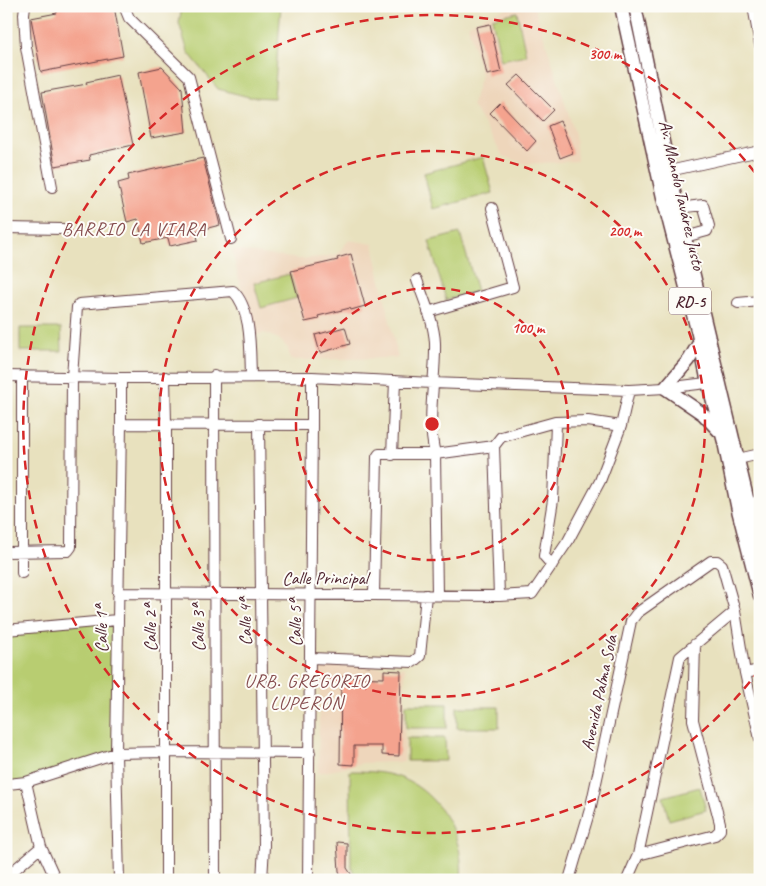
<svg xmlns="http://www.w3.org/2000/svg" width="766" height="886" viewBox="0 0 766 886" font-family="Caveat,sans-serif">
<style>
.built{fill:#eed6bb}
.green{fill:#b8cd71;stroke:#81764e}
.building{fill:#f4a38e}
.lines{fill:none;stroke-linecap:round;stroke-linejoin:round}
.minor-casing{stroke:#623c41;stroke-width:12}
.major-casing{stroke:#623c41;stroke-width:15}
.minor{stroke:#fff;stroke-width:10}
.major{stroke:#fff;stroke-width:12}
.ring{fill:none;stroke:#d62828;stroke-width:2.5;stroke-dasharray:9 6}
.labels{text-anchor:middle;stroke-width:4;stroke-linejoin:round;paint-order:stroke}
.shield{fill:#fdfcf7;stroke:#806168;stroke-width:1}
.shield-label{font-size:16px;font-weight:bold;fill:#4a1f2b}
.street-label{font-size:18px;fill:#4a1f2b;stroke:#fdfcf7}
.neighbourhood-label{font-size:19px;letter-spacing:1px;fill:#864d4e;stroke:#fdfcf7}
.centre{fill:#d62828;stroke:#fdfcf7;stroke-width:2.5}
.ring-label{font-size:15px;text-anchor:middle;font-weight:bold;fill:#d62828;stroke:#fdfcf7;stroke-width:4;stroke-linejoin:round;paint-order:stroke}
</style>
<rect width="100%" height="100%" fill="#fdfcf7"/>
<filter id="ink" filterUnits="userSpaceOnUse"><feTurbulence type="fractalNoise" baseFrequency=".02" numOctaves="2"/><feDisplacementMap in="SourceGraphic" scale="10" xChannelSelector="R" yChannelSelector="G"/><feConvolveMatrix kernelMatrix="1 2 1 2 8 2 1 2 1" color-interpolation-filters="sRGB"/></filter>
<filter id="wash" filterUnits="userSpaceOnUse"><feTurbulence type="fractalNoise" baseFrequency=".0096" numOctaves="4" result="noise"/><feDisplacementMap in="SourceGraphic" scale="20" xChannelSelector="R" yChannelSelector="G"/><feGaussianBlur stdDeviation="1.12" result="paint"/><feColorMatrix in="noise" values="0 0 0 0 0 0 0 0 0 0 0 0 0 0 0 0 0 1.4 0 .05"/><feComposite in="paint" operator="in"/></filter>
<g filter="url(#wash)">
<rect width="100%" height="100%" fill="#e8e1be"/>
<path class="built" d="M514,6H534L575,134L577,161L526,164L503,156L472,105L481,75L468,25L491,13Z
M349,240L373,244L398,358L290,360L288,348L279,339L265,333L252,336L232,250L299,259L322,257L337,254Z
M320,665L405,668L404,762L362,763L345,768L318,773Z"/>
<path class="green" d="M182,6H281L274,98L249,97L218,89L188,52L179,23Z
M517,12L526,55L501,60L492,18Z
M483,157L493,193L433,209L424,173Z
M460,233L477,291L446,300L429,241Z
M290,274L297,298L261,308L254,283Z
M20,328H61L62,351H20Z
M117,620L116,753L26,782H6V630Z
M406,704H447V728H406Z
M457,707H499V728H457Z
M407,738H445L446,761H407Z
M350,771C370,771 392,772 410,782C444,801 465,842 461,880H364L354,873L351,866Z
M700,787L706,810L669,820L663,797Z"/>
<g id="blocks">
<path class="building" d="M56,6H114L123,56L41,72L31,18L57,13Z
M490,24L501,72L487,75L476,27Z
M162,67L182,88L186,132L151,138L139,72Z
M118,75L133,145L89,155L90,160L55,166L42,92L87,84L86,82Z
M519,75L554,110L543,121L508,85Z
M500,103L536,141L527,151L490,113Z
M560,121L573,153L560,158L548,126Z
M203,158L220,225L196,231L198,240L170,246L168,238L143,243L138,219L127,222L118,183L129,180L128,175Z
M351,254L365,306L351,310L350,308L318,316L319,319L305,322L291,271L338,260L337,258Z
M345,327L350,344L320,353L315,335Z
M384,670L401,671L399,756L382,755V746H354V765L340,764L341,677L384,678Z
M337,842L347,843V868L355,880H343L339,871Z"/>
</g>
</g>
<g filter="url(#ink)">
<use href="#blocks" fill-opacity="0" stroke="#623c41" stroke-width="1"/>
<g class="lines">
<g class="minor-casing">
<path id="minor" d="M25,6L24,14L26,47L52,187
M124,6L129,18L189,77L231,239
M753,6L760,45
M669,171L760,151
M678,208L703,205L709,226L707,231L685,237
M6,228L63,229
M417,280C424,300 434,322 435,343C436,380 426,417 435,454L437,595
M738,303L760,301
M428,312L513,287L492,208
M6,376L121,378L312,377L432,383L629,390L665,388L715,382
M214,376L215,880
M165,377L166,423V880
M121,424L312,425V377
M259,424L264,846L262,880
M494,446L499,596
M392,455L395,381
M738,459L760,454
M744,508L754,504L760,498
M6,552L68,551L71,547L72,377L77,307L79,304L233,291C252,309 250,351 251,376
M552,565L544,556L553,500L556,424
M22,573V376
M118,593L499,596L532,594L568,541L600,481L621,426L629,390
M374,595L377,457L379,454H435L494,446L501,437L555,422L588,421L621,426
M6,630L117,620
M311,658L413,662L420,656L426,595
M745,673L760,670
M6,782L8,784L26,782L116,753L166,752L310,753
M26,782L41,847L56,880
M638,855L715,835L720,830V823L693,720L695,644
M6,877L41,847
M119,880L116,753L121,424V378
M308,880L312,425
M569,880L591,806L631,621L637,613L711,561H717L722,565L735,611L745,673L760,739
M627,880L638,855L680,657L735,611"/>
</g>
<g class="major-casing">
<path id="major" d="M621,6L664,202L698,334L708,383L724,442L738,510L760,596
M635,6L669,171L760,552
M699,343L689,360L665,388L703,414L719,431"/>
</g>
<use href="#minor" class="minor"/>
<use href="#major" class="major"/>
</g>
</g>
<g class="ring">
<circle cx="432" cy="424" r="136"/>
<circle cx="432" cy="424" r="273"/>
<path d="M759 670A409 409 0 1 1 759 178"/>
</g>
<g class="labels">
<rect class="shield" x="669" y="287.5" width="42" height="27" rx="4"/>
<g class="shield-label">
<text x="690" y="307">RD-5</text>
</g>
<g class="street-label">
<text transform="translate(682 195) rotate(77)" y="6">Av. Manolo Tavárez Justo</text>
<text x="325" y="584">Calle Principal</text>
<text transform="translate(245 622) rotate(-91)" y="6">Calle 4ª</text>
<text transform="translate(295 623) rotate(-90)" y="6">Calle 5ª</text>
<text transform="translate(150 628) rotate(-90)" y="6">Calle 2ª</text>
<text transform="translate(198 628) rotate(-90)" y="6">Calle 3ª</text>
<text transform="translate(101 629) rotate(-90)" y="6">Calle 1ª</text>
<text transform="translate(599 693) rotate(-78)" y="6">Avenida Palma Sola</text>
</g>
<g class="neighbourhood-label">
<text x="134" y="235">BARRIO LA VIARA</text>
<text x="307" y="687">URB. GREGORIO<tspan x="307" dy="22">LUPERÓN</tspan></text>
</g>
</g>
<circle cx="432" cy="424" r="8" class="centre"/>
<g class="ring-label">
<text x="605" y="59">300 m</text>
<text x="625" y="236">200 m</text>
<text x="528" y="333">100 m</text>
</g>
<rect width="766" height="886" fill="none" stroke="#fdfcf7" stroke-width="25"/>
</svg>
